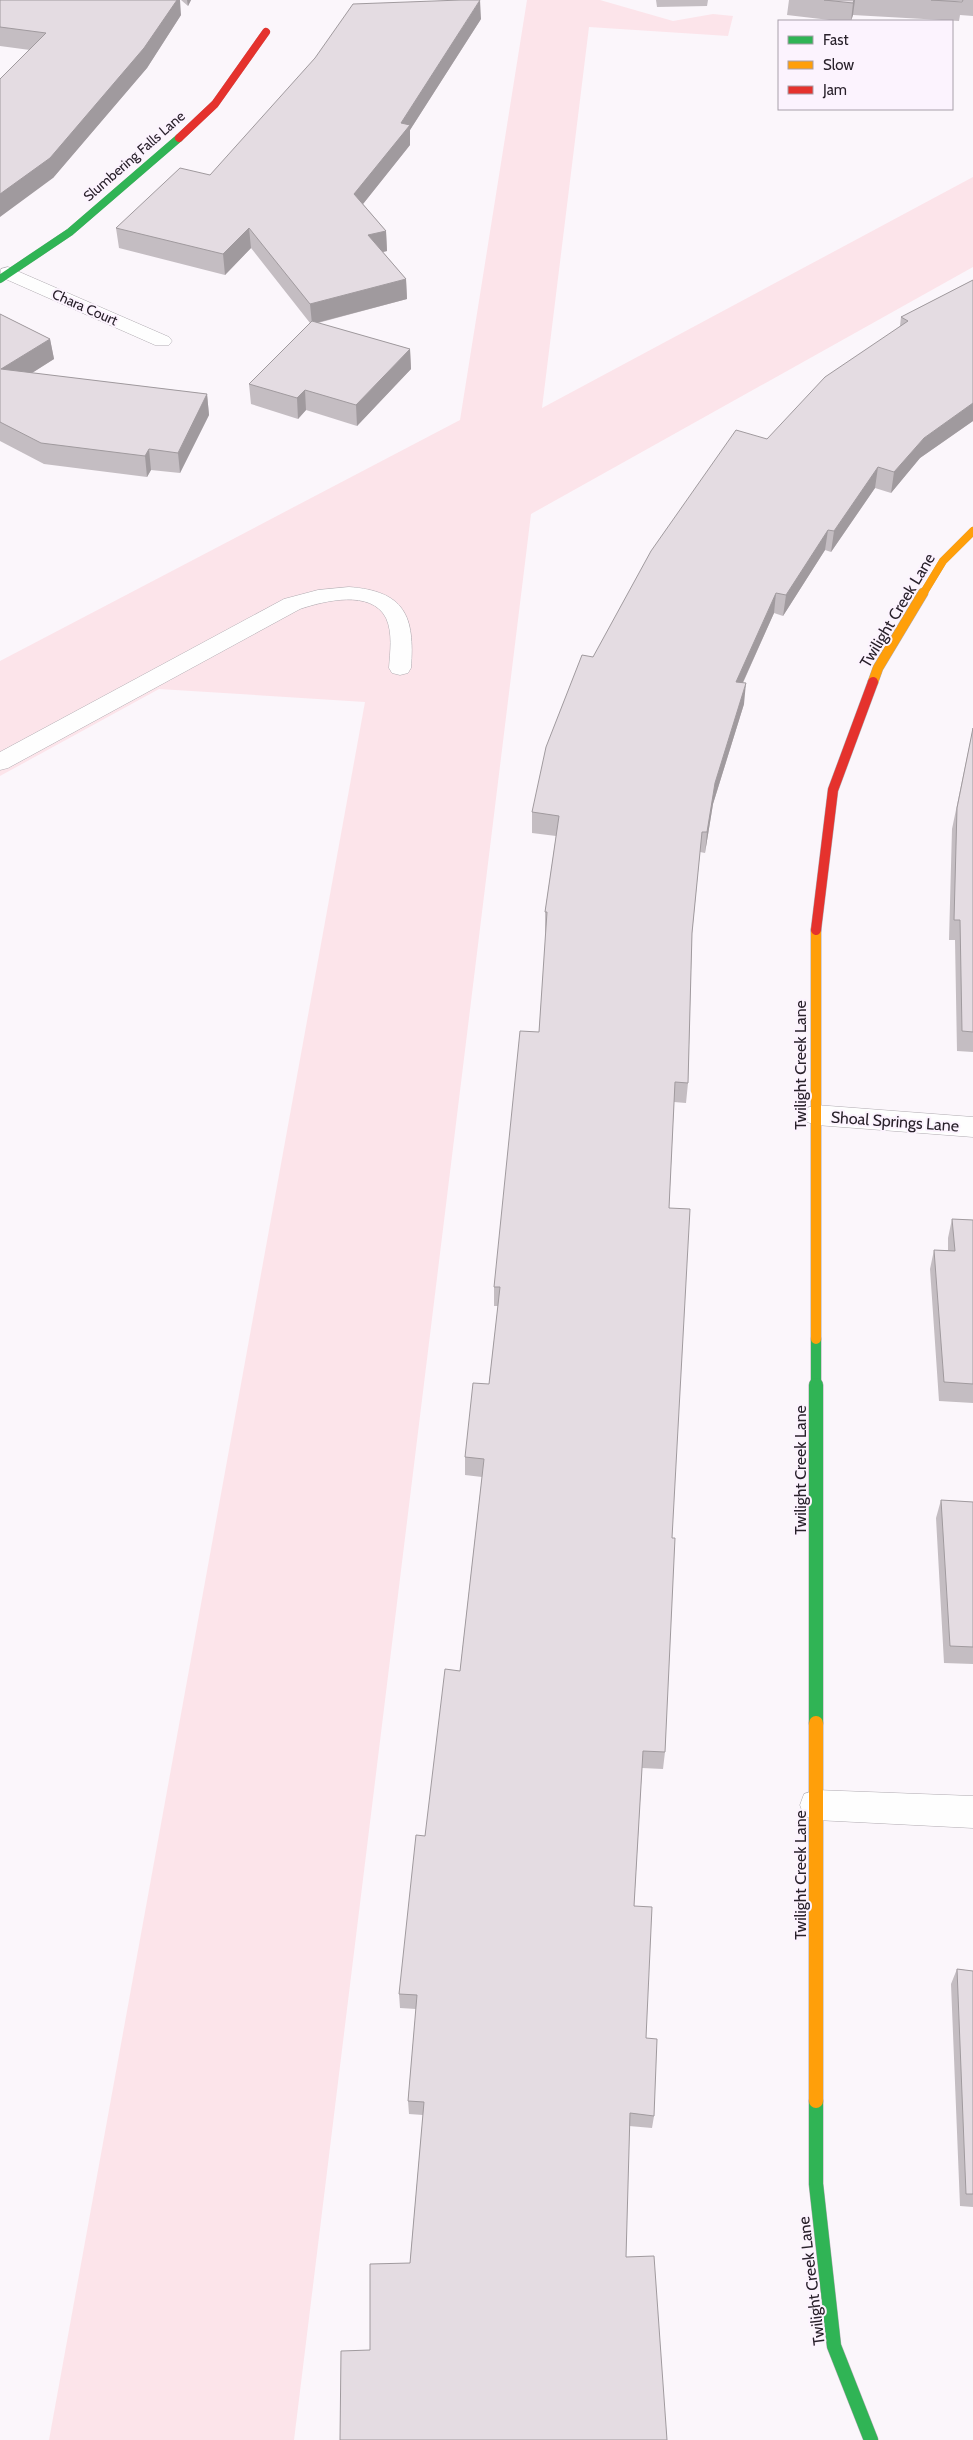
<svg xmlns="http://www.w3.org/2000/svg" width="973" height="2440" viewBox="0 0 973 2440" font-family="Cabin,sans-serif">
<style>
.green{fill:#fce4ea}
.lines{fill:none;stroke-linecap:round;stroke-linejoin:round}
.lane-casing{stroke:#b0abb1;stroke-width:1}
.street-casing{stroke:#b0abb1;stroke-width:1}
.fast-far2-casing{stroke:#b0abb1;stroke-width:8}
.fast-far1-casing{stroke:#b0abb1;stroke-width:11}
.fast-casing{stroke:#b0abb1;stroke-width:15}
.slow-far2-casing{stroke:#b0abb1;stroke-width:8}
.slow-far1-casing{stroke:#b0abb1;stroke-width:11}
.slow-casing{stroke:#b0abb1;stroke-width:15}
.jam-far1-casing{stroke:#b0abb1;stroke-width:8}
.jam-casing{stroke:#b0abb1;stroke-width:11}
.lane{fill:#fefefe;fill-rule:evenodd}
.street{fill:#fefefe;fill-rule:evenodd}
.fast-far2{stroke:#30b455;stroke-width:8}
.fast-far1{stroke:#30b455;stroke-width:10}
.fast{stroke:#30b455;stroke-width:14}
.slow-far2{stroke:#ff9f0a;stroke-width:8}
.slow-far1{stroke:#ff9f0a;stroke-width:10}
.slow{stroke:#ff9f0a;stroke-width:14}
.jam-far1{stroke:#e5322d;stroke-width:8}
.jam{stroke:#e5322d;stroke-width:10}
.wall{fill:#c4bdc2}
.shaded-wall{fill:#a09a9e}
.building{fill:#e4dce2;stroke:#a09a9e}
.labels{text-anchor:middle;stroke-width:4;stroke-linejoin:round;paint-order:stroke}
.far-street-label{font-size:14px;fill:#29212b;stroke:#fcf3fe}
.street-label{font-size:16px;fill:#29212b;stroke:#fcf3fe}
</style>
<rect width="100%" height="100%" fill="#fbf6fb"/>
<path class="green" d="M527,0H600L673,21L713,14L733,16L728,36L589,27L542,408L973,177V267L531,514L294,2440H49L365,702L159,689L0,776V661L460,420Z"/>
<g class="lines">
<g class="lane-casing">
<path id="lane" d="M349,587C405,591 415,616 411,668L408,673L400,675L392,673L389,668C390,652 393,633 386,618C371,589 324,601 300,609L8,768L0,770V752L284,599L318,590Z"/>
</g>
<g class="street-casing">
<path id="street" d="M8,267L169,337L172,341L169,345H155L1,277V269Z
M816,1105L973,1117V1137L816,1125L807,1122L803,1115L807,1108Z
M816,1790L973,1796V1828L816,1820L804,1816L800,1805L804,1794Z"/>
</g>
<g class="fast-far2-casing">
<path id="fast-far2" d="M0,279L70,232L179,138"/>
</g>
<g class="fast-far1-casing">
<path id="fast-far1" d="M816,1339V1386"/>
</g>
<g class="fast-casing">
<path id="fast" d="M816,1385V1723
M816,2101V2184L834,2346L871,2440"/>
</g>
<g class="slow-far2-casing">
<path id="slow-far2" d="M923,594L943,561L973,531"/>
</g>
<g class="slow-far1-casing">
<path id="slow-far1" d="M873,682L878,668L923,593
M816,930V1339"/>
</g>
<g class="slow-casing">
<path id="slow" d="M816,1723V2101"/>
</g>
<g class="jam-far1-casing">
<path id="jam-far1" d="M179,138L215,104L266,32"/>
</g>
<g class="jam-casing">
<path id="jam" d="M816,930L833,790L873,682"/>
</g>
<use href="#lane" class="lane"/>
<use href="#street" class="street"/>
<use href="#fast-far2" class="fast-far2"/>
<use href="#fast-far1" class="fast-far1"/>
<use href="#fast" class="fast"/>
<use href="#slow-far2" class="slow-far2"/>
<use href="#slow-far1" class="slow-far1"/>
<use href="#slow" class="slow"/>
<use href="#jam-far1" class="jam-far1"/>
<use href="#jam" class="jam"/>
</g>
<path class="wall" d="M0,0L181,15L147,68L53,178L30,50L0,46Z
M181,0H191L188,6Z
M656,0H708L707,6L657,7Z
M789,0H973V16L960,15L959,21L853,15L851,21H838L787,15Z
M481,19L410,130V145L363,204L386,231L387,251L383,252L406,279L407,299L318,323L410,349L411,369L357,426L306,410L298,419L251,404L249,384L310,323L251,248L225,275L119,248L116,228L210,175Z
M973,280V421L920,458L891,493L875,488L831,552L825,550L783,616L774,613L743,683L744,704L713,804L705,853L700,852L692,934L688,1083L686,1103L674,1102L669,1208L672,1538L665,1752L663,1769L642,1768L634,1906L646,2038L654,2116L652,2128L629,2126L370,2350L410,2263L423,2115L409,2114L408,2101L416,2009L400,2008L399,1994L425,1836L460,1671L482,1477L465,1475V1457L489,1384L498,1306H494V1287L539,1032L546,933L545,932V912L556,836L532,833V812L593,657L767,439L900,326L901,317Z
M0,314L50,339L54,359L32,373L207,394L209,415L180,473L151,470L147,477L44,464L0,441Z
M973,728V1052L957,1051L955,940H949L952,829Z
M952,1219L973,1220V1403L939,1401L930,1269L934,1250H948V1238Z
M941,1500L973,1502V1664L944,1663L936,1518Z
M957,1969L973,1971V2207L960,2206L951,1984Z"/>
<path class="shaded-wall" d="M177,0H180L181,15L147,68L53,178L0,217V194Z
M187,0H191L188,6Z
M480,0L481,19L410,130V145L355,214L354,194L401,123Z
M854,0H855L853,15L851,21L853,3Z
M249,228L251,248L225,275L223,254Z
M386,231L387,251L369,255L368,235Z
M406,279L407,299L312,324L310,304Z
M50,339L54,359L5,390L1,369Z
M410,349L411,369L357,426L356,405Z
M305,390L306,410L298,419L297,398Z
M207,394L209,415L180,473L178,453Z
M973,403V421L920,458L891,493L894,472L924,438Z
M149,449L151,470L147,477L145,456Z
M878,467L875,488L831,552L834,531Z
M828,530L825,550L783,616L786,595Z
M776,593L774,613L734,702L736,682Z
M746,683L744,704L713,804L705,853L707,832L715,783Z"/>
<path class="building" d="M0,0H177L144,48L50,158L0,194V79L46,33L0,27Z
M461,0H480L401,123L410,125L354,194L386,231L368,235L406,279L310,304L249,228L223,254L116,228L180,168L210,175L315,58L353,4Z
M824,0H854L853,3Z
M931,0H963L962,2Z
M973,280V403L924,438L894,472L878,467L834,531L828,530L786,595L776,593L736,682L746,683L715,783L707,832H702L692,933L688,1083L675,1082L669,1208L690,1209L672,1538H675L665,1752L643,1751L634,1906L652,1907L646,2038L657,2039L654,2116L630,2113L626,2257L654,2256L667,2440H340L341,2351L370,2350V2264L410,2263L424,2102L408,2101L417,1995L399,1994L416,1835L425,1836L445,1669L460,1671L484,1459L465,1457L473,1383L489,1384L500,1287H494L520,1031L539,1032L547,912H545L559,816L532,812L546,747L582,655L593,657L651,551L736,430L767,439L825,377L908,321L901,317Z
M0,314L50,339L1,369L207,394L178,453L149,449L145,456L41,443L0,422Z
M312,321L410,349L356,405L305,390L297,398L249,384Z
M973,728V1032L962,1031L960,920H954L957,808Z
M952,1219L973,1220V1384L944,1382L934,1250L955,1251Z
M941,1500L973,1502V1647L950,1646Z
M957,1969L973,1971V2194H966Z"/>
<g class="labels">
<g class="far-street-label">
<text transform="translate(134 156) rotate(-41)" y="5">Slumbering Falls Lane</text>
<text transform="translate(85 307) rotate(24)" y="5">Chara Court</text>
</g>
<g class="street-label">
<text transform="translate(897 610) rotate(-59)" y="6">Twilight Creek Lane</text>
<text transform="translate(800 1065) rotate(-90)" y="6">Twilight Creek Lane</text>
<text transform="translate(895 1121) rotate(4)" y="6">Shoal Springs Lane</text>
<text transform="translate(800 1470) rotate(-90)" y="6">Twilight Creek Lane</text>
<text transform="translate(800 1875) rotate(-90)" y="6">Twilight Creek Lane</text>
<text transform="translate(811 2281) rotate(-97)" y="6">Twilight Creek Lane</text>
</g>
</g>
<rect x="778" y="20" width="175" height="90" fill="#fcf3fe" stroke="#a89faa"/>
<rect x="788" y="36" width="25" height="8" fill="#30b455" stroke="#a89faa"/>
<text x="823" y="45" font-size="15" fill="#29212b">Fast</text>
<rect x="788" y="61" width="25" height="8" fill="#ff9f0a" stroke="#a89faa"/>
<text x="823" y="70" font-size="15" fill="#29212b">Slow</text>
<rect x="788" y="86" width="25" height="8" fill="#e5322d" stroke="#a89faa"/>
<text x="823" y="95" font-size="15" fill="#29212b">Jam</text>
</svg>
